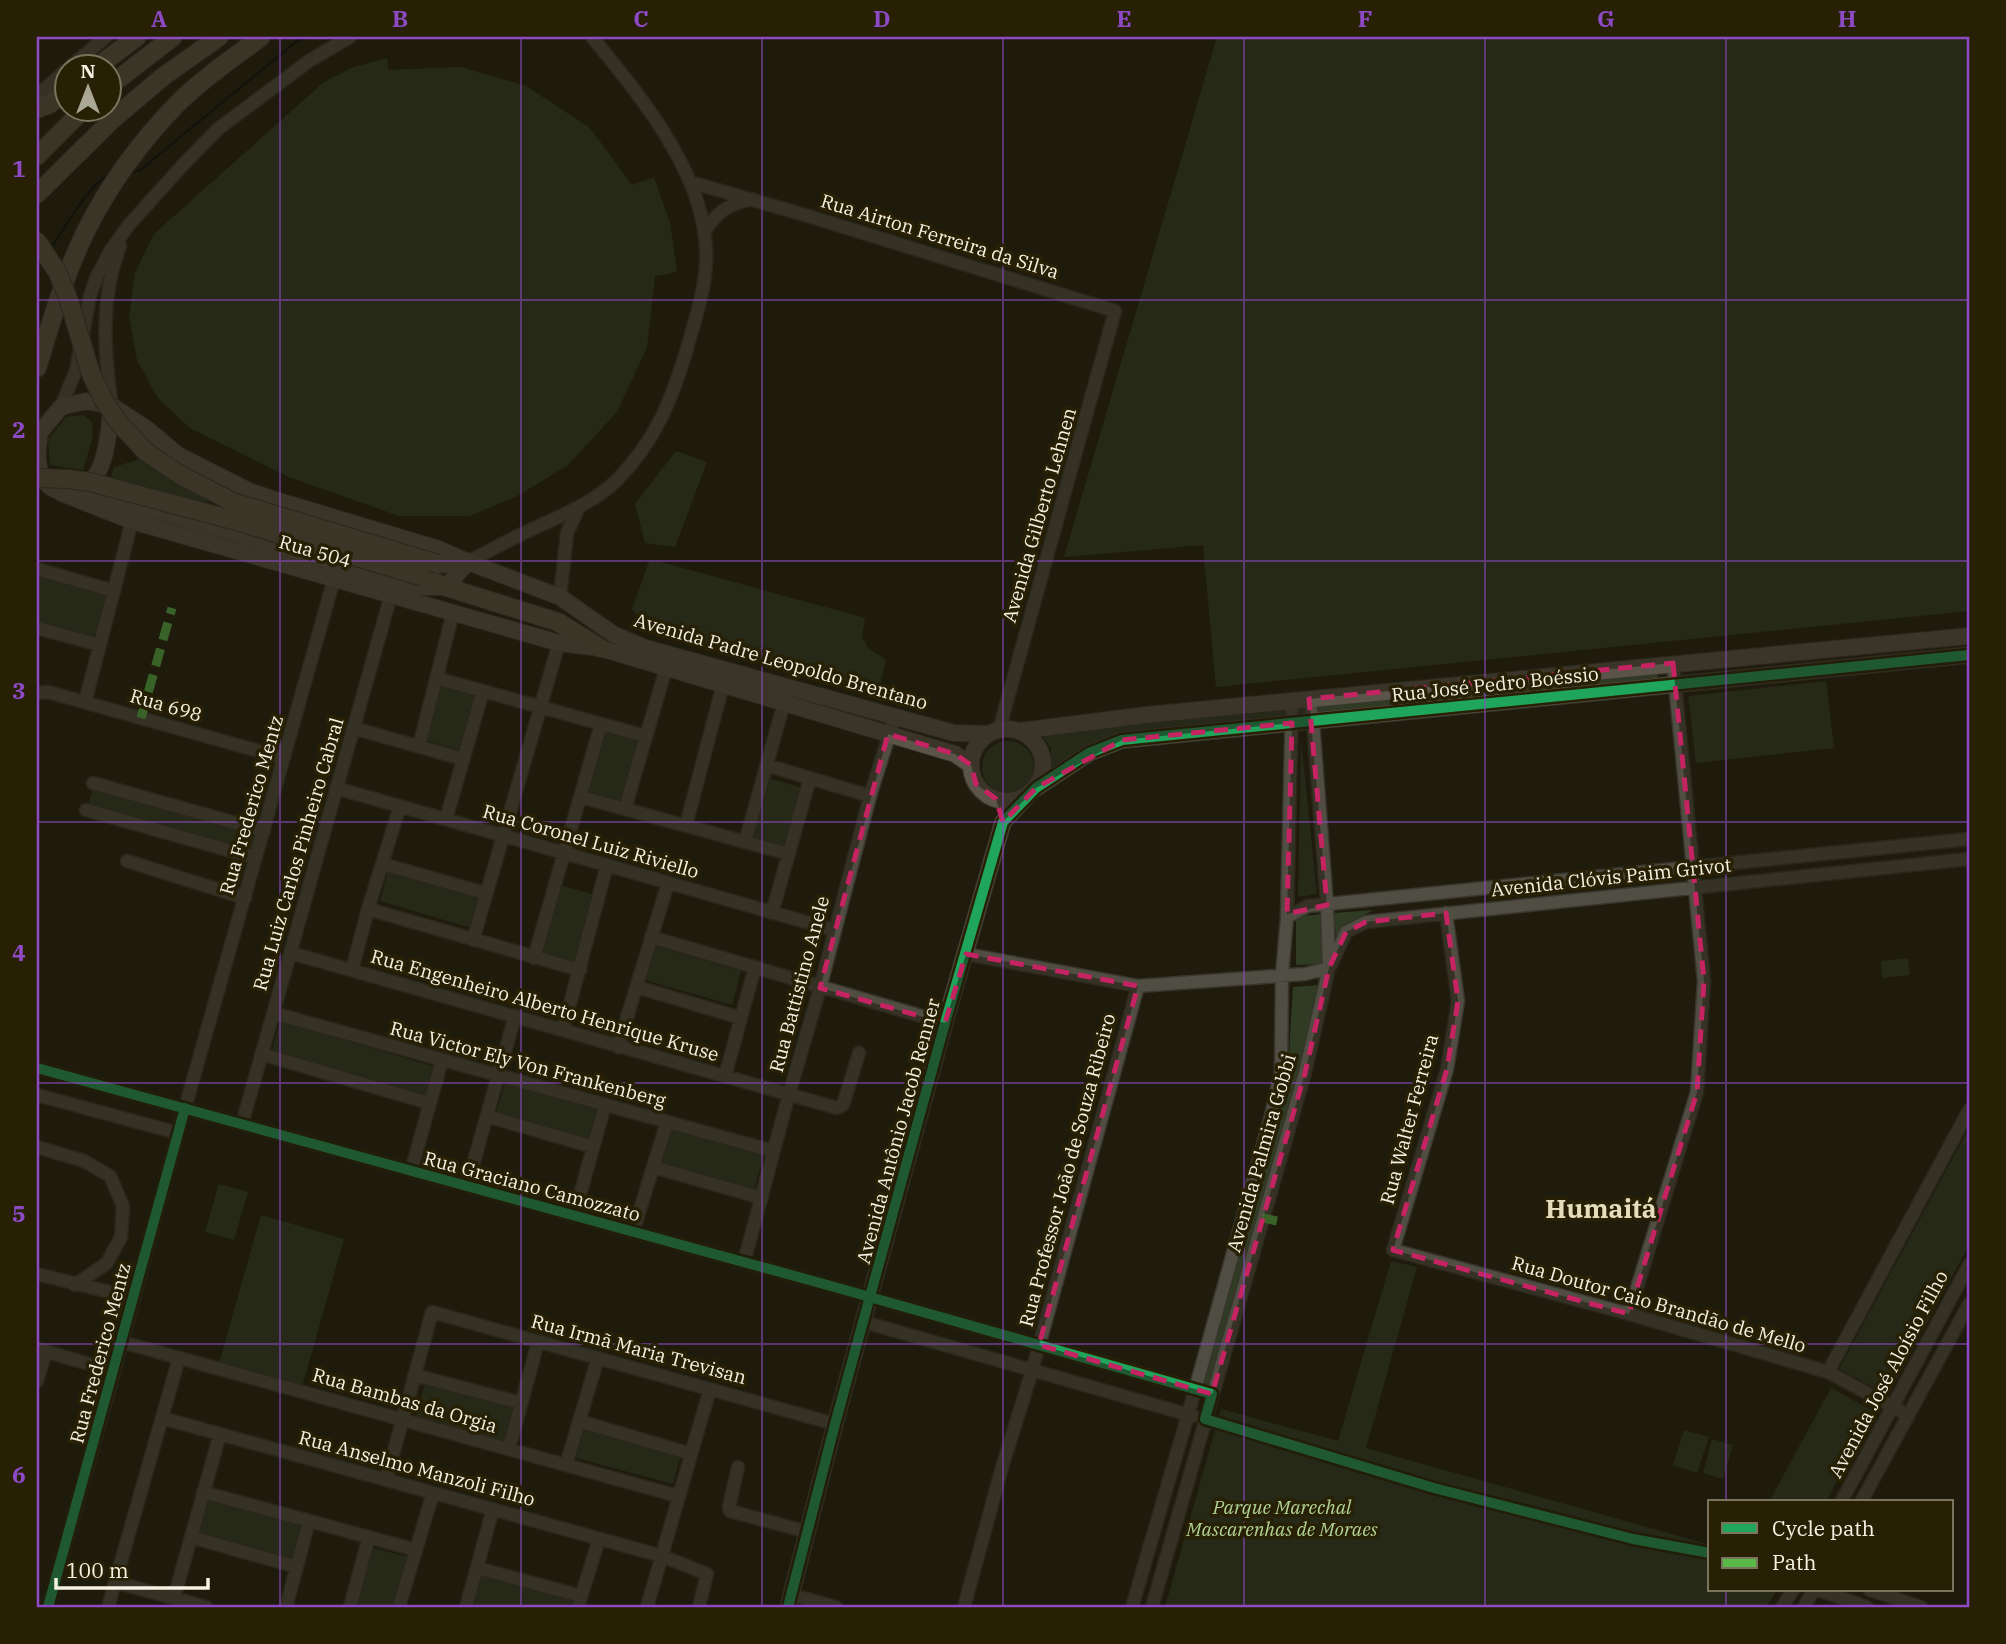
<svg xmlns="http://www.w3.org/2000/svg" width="2006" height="1644" viewBox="0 0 2006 1644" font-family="'IBM Plex Serif',serif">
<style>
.green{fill:#303b24}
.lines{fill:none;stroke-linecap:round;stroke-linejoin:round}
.stream{stroke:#030b0d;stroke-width:2.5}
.minor-casing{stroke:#38352c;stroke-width:15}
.major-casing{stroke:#38352c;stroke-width:18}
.highway-casing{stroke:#38352c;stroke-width:20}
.minor{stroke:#504d43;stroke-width:12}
.major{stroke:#5b5449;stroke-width:16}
.highway{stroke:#5d5449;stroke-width:18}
.highway-bridge-casing{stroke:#38352c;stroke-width:20;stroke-linecap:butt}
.highway-bridge{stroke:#5d5449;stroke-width:18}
.quiet{stroke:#58b947;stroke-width:9;stroke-dasharray:18 9;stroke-linecap:butt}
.cycleway-casing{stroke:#272005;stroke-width:15}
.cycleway{stroke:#20a55d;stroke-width:10}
.marked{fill:none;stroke:#c52362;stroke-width:5;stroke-dasharray:14 9;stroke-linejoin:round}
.grid{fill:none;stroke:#8d4ac4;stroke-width:2;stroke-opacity:0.55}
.labels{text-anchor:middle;stroke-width:7;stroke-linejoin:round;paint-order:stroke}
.street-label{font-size:19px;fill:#f6f2e2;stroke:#272005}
.park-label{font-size:19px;font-style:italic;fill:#b2d395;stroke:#272005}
.district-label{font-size:26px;font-weight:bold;fill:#e5ddbc;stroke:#272005}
.neatline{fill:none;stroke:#8d4ac4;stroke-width:2.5}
.grid-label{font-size:23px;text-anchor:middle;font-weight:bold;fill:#8d4ac4}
</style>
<rect width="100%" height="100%" fill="#1f1c0d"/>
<path class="green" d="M1217,37H1969V611L1216,687L1203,545L1064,557Z
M387,58L388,70L460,67L526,86L590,128L632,185L654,177L670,223L677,272L655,276L647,347L617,412L568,465L519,495L470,516H399L289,477L190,428L158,398L137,360L129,317L135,273L154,234L324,82L354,67Z
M83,415L92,422L93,436L83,470L50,465L48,440L66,417Z
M676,451L707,462L675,547L645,543L635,504Z
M147,457L210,491L207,504L110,483L114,467Z
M650,559L865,618L862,637L868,648L886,660L878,693L652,631L632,609Z
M37,573L109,594L96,641L37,625Z
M1657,668L1658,679L1114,735L1051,770V749L1040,731Z
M1826,681L1834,748L1696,763L1688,696Z
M442,682L476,692L459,750L425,740Z
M604,732L638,741L621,801L588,791Z
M1301,740L1317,894L1298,897Z
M982 767a26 26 0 1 1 52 0a26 26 0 1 1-52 0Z
M769,778L802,788L785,847L752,837Z
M94,786L259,831L253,854L87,809Z
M388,871L480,897L471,928L380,901Z
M561,885L595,895L576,961L542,952Z
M1373,910L1346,926L1336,940L1334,913Z
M1321,914L1324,955L1321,964L1296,965V917Z
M654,946L741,971L732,1005L645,980Z
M1908,958L1910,975L1882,978L1881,961Z
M1320,985L1291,1097L1208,1387L1202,1385L1278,1114L1288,1071L1293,987Z
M280,1021L435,1067L427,1095L272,1050Z
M505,1083L596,1109L588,1139L496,1114Z
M672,1127L764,1154L754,1190L661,1163Z
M1969,1128V1245L1888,1395L1839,1369Z
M219,1184L248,1192L234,1240L205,1232Z
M261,1215L344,1239L302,1387L219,1363Z
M1391,1261L1417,1267L1366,1448L1710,1545V1590H1777L1766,1607H1165L1221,1409L1338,1441Z
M425,1383L515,1408L506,1442L416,1417Z
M1831,1388L1873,1411L1826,1502H1769Z
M585,1425L682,1451L673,1484L576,1458Z
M1684,1430L1709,1437L1697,1473L1673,1465Z
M1712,1439L1733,1445L1723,1479L1703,1473Z
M209,1500L302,1526L292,1561L199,1534Z
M373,1548L409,1557L395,1607H357Z
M480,1573L574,1599L572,1607H470Z"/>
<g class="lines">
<path class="stream" d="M129,173L139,171L297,41L306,37
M51,248C65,228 88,185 109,175
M37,264L42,258"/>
<g class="minor-casing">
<path id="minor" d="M71,66L106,37
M37,96L66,70
M690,182L805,215L1115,311L999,730
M704,232C718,211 727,205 752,199
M112,406C104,352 100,298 120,246
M61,407L76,370L90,296L97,276L111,250L128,226L181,167L218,129L309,61L350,37
M468,562C487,552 505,542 524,533C555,518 591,505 616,481C654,443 671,402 686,352C694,323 704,294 706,264C711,180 642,98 592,37
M37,569L114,591
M560,597L567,533L579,507
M37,628L100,645
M436,678L645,736
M37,693L48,692L284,758
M85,702L132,521
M353,728L463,759
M419,746L453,613
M766,765L870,796
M93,783L264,831
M336,788L834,930
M581,797L789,854
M625,809L666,668
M86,810L256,858
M446,819L483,691
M686,825L725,677
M745,842L784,703
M127,861L245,898
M382,864L485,893
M368,909L580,970
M772,913L810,778
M1446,913L1458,1001L1447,1069L1393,1250L1629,1314L1828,1372L1908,1415
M1287,917L1308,906L1969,839
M651,937L945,1023
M473,940L559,643
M291,953L837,1108L843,1105L859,1053
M966,954L1138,986L1305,974L1329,968
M534,958L601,724
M1331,965L1346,932L1366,922L1969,859
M352,970L368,909L400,806
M637,987L741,1018
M273,1013L773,1151
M563,1030L607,865
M618,1047L668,883
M261,1054L429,1103
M37,1068L831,1286L1212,1394
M725,1076L755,967
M37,1095L178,1133
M487,1116L593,1147
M242,1124L391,595
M37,1147L84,1161L110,1176L123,1206L121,1237L107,1263L75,1285
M653,1167L762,1198
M411,1171L442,1060
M467,1186L515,1016
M574,1216L605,1105
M633,1232L667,1122
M744,1262L789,1094L820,988L870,796L895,717
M37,1274L134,1298
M1629,1314L1697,1092L1704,981L1673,663
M864,1322L1193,1416
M122,1342L678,1496
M37,1349L114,1371
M1828,1372L1969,1110
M414,1375L521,1403
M37,1381L46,1351
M162,1418L662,1556L707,1574L699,1607
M579,1421L691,1454
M509,1449L538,1342
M566,1465L598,1358
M738,1467L729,1507L730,1511L808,1532
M386,1480L432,1312L835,1424
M203,1492L416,1550
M1841,1502L1969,1265
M1861,1502L1969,1304
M191,1537L297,1567
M477,1568L581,1596
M115,1582L206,1607
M1818,1590L1867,1607
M1870,1590L1921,1607
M792,1595L836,1607
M174,1598L220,1434
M48,1607L114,1371L178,1133L334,579
M108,1607L179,1358
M286,1607L309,1521
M350,1607L369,1537
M399,1607L433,1493
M466,1607L493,1509
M578,1607L599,1539
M647,1607L710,1389
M964,1607L1003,1464L1032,1371L1138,986
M1132,1607L1188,1415L1271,1116L1281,1071L1282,975L1287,917L1292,701
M1152,1607L1305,1073L1329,968L1327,905L1313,721L1309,699
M1782,1607L1793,1590
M1804,1607L1814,1590"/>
</g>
<g class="major-casing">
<path id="major" d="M40,433C37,449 35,472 48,485C61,498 114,502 133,505C146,508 159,512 171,515L421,587H446L468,562
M37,436L61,407L86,401L112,406L147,429L178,455L249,491L276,500L439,549L468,562L560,597L613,634L646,648L954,733L989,734
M81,489C108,476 108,431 112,406
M61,493L132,521L559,643L600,648L955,754L971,765
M971 765a36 36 0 1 1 72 0a36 36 0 1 1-72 0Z
M1020,731L1146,715L1969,636
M1036,788L1089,753L1122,740L1969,655
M788,1607L835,1424L945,1023L1003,822L1028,795"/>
</g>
<g class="highway-casing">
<path id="highway" d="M98,66L137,37
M108,87L173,37
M37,109L50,104L66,91
M37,156L85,108
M37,194L114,118L164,76L219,37
M37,368C51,323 64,276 85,233C108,186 142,140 178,103C203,78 233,58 261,37
M438,564L468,562
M423,577L446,587L558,622L600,648"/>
</g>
<use href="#minor" class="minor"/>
<use href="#major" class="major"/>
<use href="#highway" class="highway"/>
<g class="highway-bridge-casing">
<path id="highway-bridge" d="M37,241L58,273L69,301L91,374L104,401L119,423L146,452L182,476L233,502L438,564
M37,478L68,479L90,482L229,519L423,577"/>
</g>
<use href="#highway-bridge" class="highway-bridge"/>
<path class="quiet" d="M141,718L172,608
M1263,1218L1277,1221"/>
<g class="cycleway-casing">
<path id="cycleway" d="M37,1068L831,1286L1212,1394L1205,1419L1434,1488L1633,1539L1710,1553
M48,1607L185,1108
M788,1607L835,1424L945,1023L1003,822L1036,788L1089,753L1122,740L1969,655"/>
</g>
<use href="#cycleway" class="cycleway"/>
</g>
<path d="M0 0H2006V1644H0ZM1673,663L1704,981L1697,1092L1629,1314L1393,1250L1447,1069L1458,1001L1446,913L1366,922L1346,932L1329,968L1305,1073L1212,1394L1039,1345L1138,986L966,954L945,1023L820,988L888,734L955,754L971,765L976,784L996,799L1003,822L1036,788L1122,740L1292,723L1287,914L1327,905L1309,699Z" fill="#1f1c0d" fill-opacity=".55" fill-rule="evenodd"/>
<path class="marked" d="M1673,663L1704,981L1697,1092L1629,1314L1393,1250L1447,1069L1458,1001L1446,913L1366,922L1346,932L1329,968L1305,1073L1212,1394L1039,1345L1138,986L966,954L945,1023L820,988L888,734L955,754L971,765L976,784L996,799L1003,822L1036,788L1122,740L1292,723L1287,914L1327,905L1309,699Z"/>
<path class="grid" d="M280,37V1607M521,37V1607M762,37V1607M1003,37V1607M1244,37V1607M1485,37V1607M1726,37V1502M37,300H1969M37,561H1969M37,822H1969M37,1083H1969M37,1344H1969M1726,1590V1607"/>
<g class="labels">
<g class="street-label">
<text transform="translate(940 236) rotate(17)" y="7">Rua Airton Ferreira da Silva</text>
<text transform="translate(1039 515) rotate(-74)" y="7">Avenida Gilberto Lehnen</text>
<text transform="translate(315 551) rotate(16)" y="7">Rua 504</text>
<text transform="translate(781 661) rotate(16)" y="7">Avenida Padre Leopoldo Brentano</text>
<text transform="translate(1495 684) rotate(-6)" y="7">Rua José Pedro Boéssio</text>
<text transform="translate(166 705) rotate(16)" y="7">Rua 698</text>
<text transform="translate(251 805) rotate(-74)" y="7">Rua Frederico Mentz</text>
<text transform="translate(591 841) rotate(16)" y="7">Rua Coronel Luiz Riviello</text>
<text transform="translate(298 854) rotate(-74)" y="7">Rua Luiz Carlos Pinheiro Cabral</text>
<text transform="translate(1611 877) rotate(-6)" y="7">Avenida Clóvis Paim Grivot</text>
<text transform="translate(799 984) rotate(-75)" y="7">Rua Battistino Anele</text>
<text transform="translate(545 1005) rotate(16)" y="7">Rua Engenheiro Alberto Henrique Kruse</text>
<text transform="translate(528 1064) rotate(15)" y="7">Rua Victor Ely Von Frankenberg</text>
<text transform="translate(1409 1119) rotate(-75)" y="7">Rua Walter Ferreira</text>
<text transform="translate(898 1131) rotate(-75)" y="7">Avenida Antônio Jacob Renner</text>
<text transform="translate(1261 1153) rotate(-74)" y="7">Avenida Palmira Gobbi</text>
<text transform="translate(1067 1170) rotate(-75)" y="7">Rua Professor João de Souza Ribeiro</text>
<text transform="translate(532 1186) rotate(15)" y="7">Rua Graciano Camozzato</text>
<text transform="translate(1659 1304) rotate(16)" y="7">Rua Doutor Caio Brandão de Mello</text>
<text transform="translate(639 1349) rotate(15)" y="7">Rua Irmã Maria Trevisan</text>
<text transform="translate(100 1353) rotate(-75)" y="7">Rua Frederico Mentz</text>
<text transform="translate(1888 1374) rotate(-62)" y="7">Avenida José Aloísio Filho</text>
<text transform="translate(405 1400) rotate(16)" y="7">Rua Bambas da Orgia</text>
<text transform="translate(417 1468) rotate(15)" y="7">Rua Anselmo Manzoli Filho</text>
</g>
<g class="park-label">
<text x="1282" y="1514">Parque Marechal<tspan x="1282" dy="22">Mascarenhas de Moraes</tspan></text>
</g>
<g class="district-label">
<text x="1601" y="1218">Humaitá</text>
</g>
</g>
<rect width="2006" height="1644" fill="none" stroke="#272005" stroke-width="77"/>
<rect x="1708" y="1500" width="245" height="91" fill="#272005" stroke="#7a745d" stroke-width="2"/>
<rect x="1722" y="1523" width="35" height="10" fill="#20a55d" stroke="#7a745d" stroke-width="2"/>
<text x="1772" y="1536" font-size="21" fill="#f6f2e2">Cycle path</text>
<rect x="1722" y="1558" width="35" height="10" fill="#58b947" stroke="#7a745d" stroke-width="2"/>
<text x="1772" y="1570" font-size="21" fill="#f6f2e2">Path</text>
<g transform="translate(88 88)"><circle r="33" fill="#272005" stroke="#7a745d" stroke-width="2"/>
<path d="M0-5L12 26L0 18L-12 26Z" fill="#aba797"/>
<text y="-10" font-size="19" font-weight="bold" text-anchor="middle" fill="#f6f2e2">N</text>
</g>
<path d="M56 1578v10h152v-10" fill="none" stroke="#f6f2e2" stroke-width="3.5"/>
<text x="66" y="1578" font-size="21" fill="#f6f2e2" stroke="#272005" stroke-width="5" paint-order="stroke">100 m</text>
<rect x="38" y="38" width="1930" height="1568" class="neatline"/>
<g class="grid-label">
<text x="159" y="27">A</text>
<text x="400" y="27">B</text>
<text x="641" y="27">C</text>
<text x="882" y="27">D</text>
<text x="1124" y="27">E</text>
<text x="1365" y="27">F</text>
<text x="1606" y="27">G</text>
<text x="1847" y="27">H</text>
<text x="19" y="177">1</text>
<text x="19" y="438">2</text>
<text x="19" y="699">3</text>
<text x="19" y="961">4</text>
<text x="19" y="1222">5</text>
<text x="19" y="1483">6</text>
</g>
</svg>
